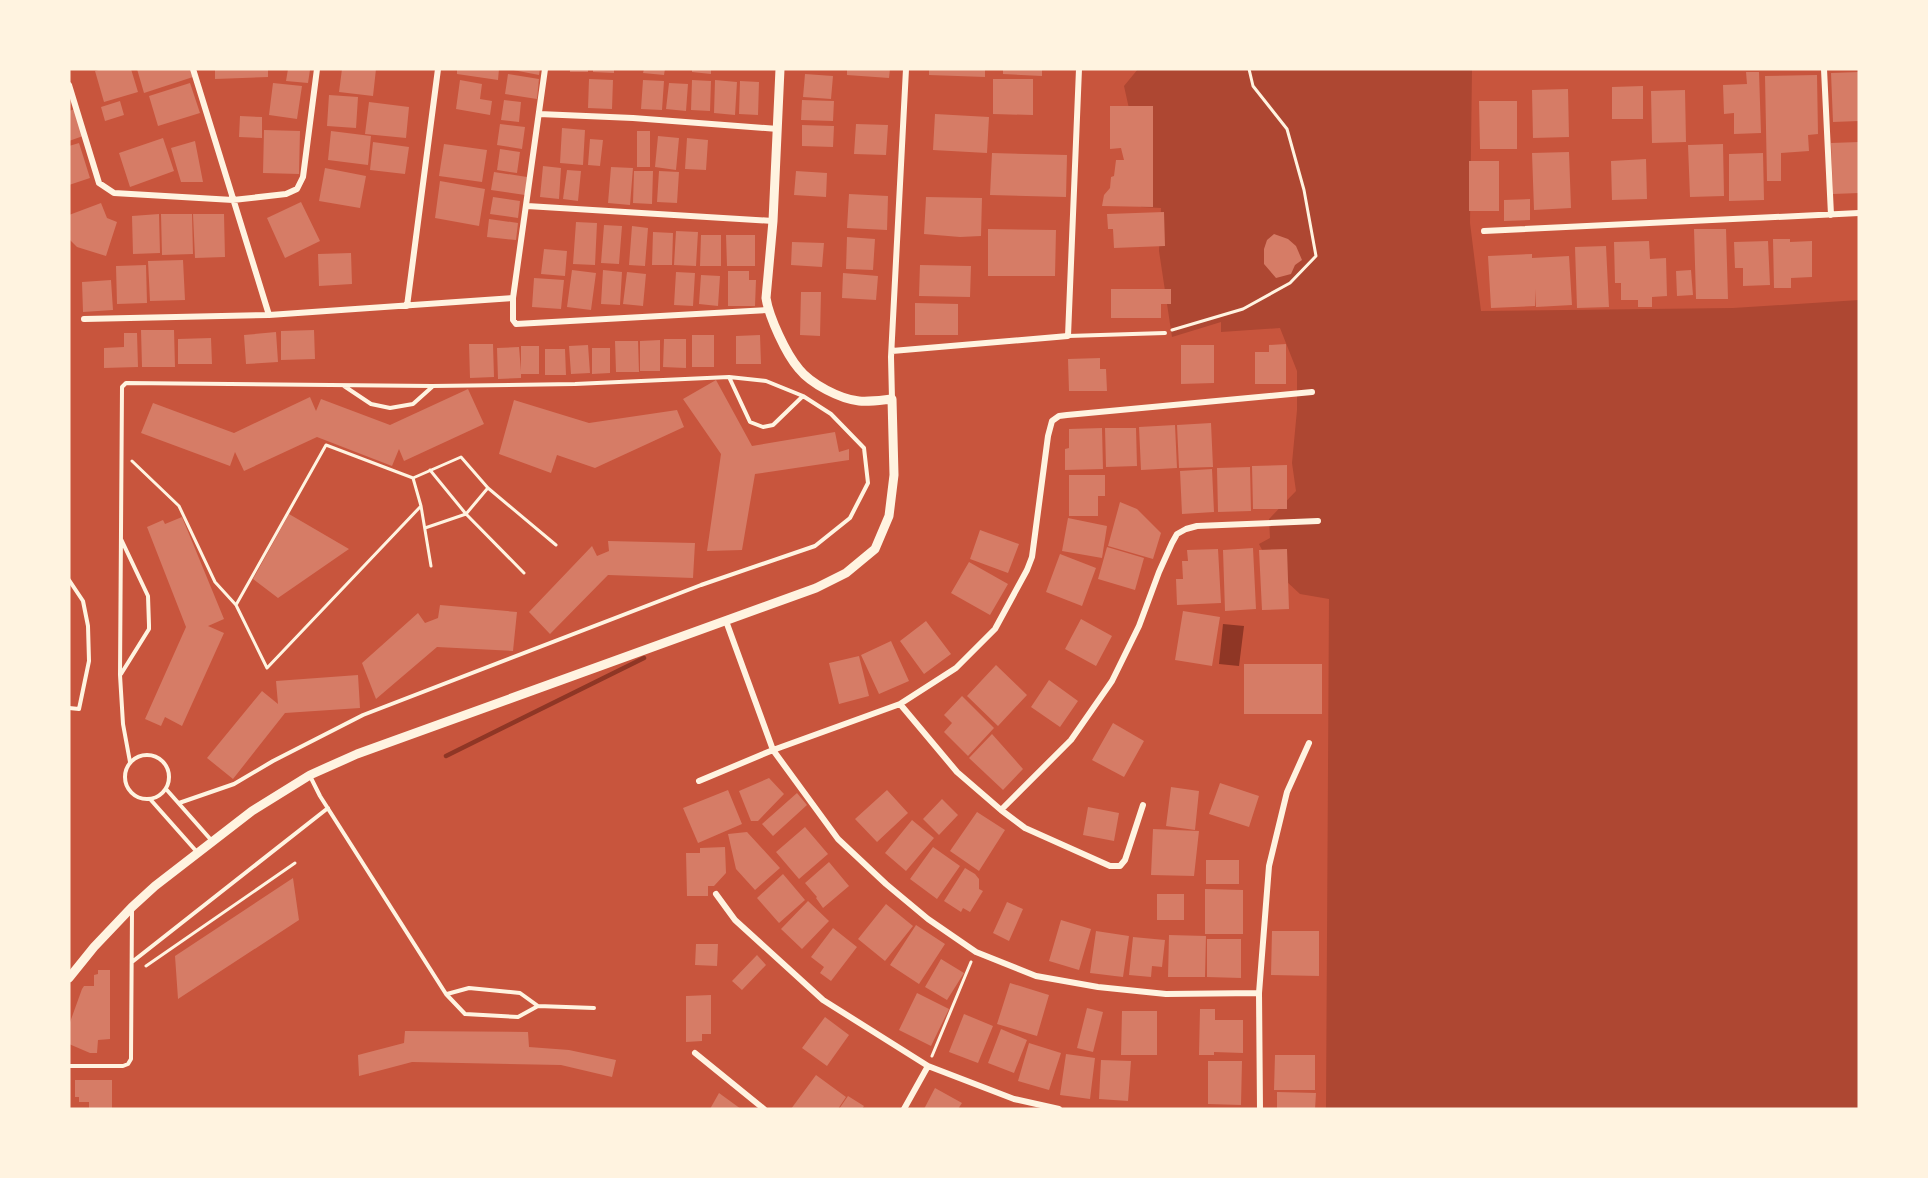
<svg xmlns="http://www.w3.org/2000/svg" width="1928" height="1178" viewBox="0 0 1928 1178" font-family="Bitter,serif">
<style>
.green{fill:#ae4732}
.water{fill:#8f3625}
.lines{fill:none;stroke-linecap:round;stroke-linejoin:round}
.stream{stroke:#8f3625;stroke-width:4.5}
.building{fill:#d67c66}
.path{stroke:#fff3e0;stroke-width:3}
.service{stroke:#fff3e0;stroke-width:4}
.minor{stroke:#fff3e0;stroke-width:6}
.tertiary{stroke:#fff3e0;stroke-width:9}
</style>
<rect width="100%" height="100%" fill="#c8553d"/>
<path class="green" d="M1138,69H1472L1470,223L1481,311L1733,308L1859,300V1109H1326L1329,599L1300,594L1271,567L1259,544L1270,538L1269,519L1296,491L1292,463L1297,410V371L1280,328L1221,332V322L1172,337L1159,251L1161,208L1141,207L1135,175L1138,149L1124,86Z"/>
<path class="water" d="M1223,624L1244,626L1239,666L1219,664Z"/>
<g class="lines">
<path class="stream" d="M446,756L644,658"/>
</g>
<path class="building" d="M102,69H131L138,92L104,102L95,71Z
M137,69H191L193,77L144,93Z
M215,69H268V77L215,79Z
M288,69L310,70L308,83L286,81Z
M342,69H376L373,96L339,92Z
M457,69H499L498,80L457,74Z
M508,69H540L539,75Z
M570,69H588V72H570Z
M593,69H614V73L593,72Z
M644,69H665L664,75L643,73Z
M692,69H711V74L692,72Z
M847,69H890L889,78L847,75Z
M929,69H985V77L929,75Z
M1003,69H1042V76L1003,74Z
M1746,72H1759L1761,133L1734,134V113L1724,114L1723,85L1747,84Z
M1859,72V121L1833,122L1831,73Z
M508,74L539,79L537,99L505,94Z
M805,74L833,76L831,99L803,97Z
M1817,75L1818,134L1808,135L1809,151L1781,153V181H1767L1765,76Z
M589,79L613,80L612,109L588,108Z
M993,79H1033V115L993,114Z
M460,80L482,84L480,99L492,101L490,115L456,109Z
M643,80L664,81L662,110L641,109Z
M692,80L711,81L710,111L691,110Z
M715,80L737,82L735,115L714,113Z
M740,81L759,82L758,115L739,114Z
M190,83L200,113L158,126L149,96Z
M273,83L302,86L297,119L269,115Z
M669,83L688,84L686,111L666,109Z
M1643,86V119H1612V87Z
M1568,89L1569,137L1533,138L1532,90Z
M1685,90L1686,142L1652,143L1651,91Z
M329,95L358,97L356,128L327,126Z
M504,100L521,102L519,122L501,120Z
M802,100L834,101L833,121L801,120Z
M120,101L124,115L105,121L101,107Z
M1479,101H1517V149H1480Z
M369,102L409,107L406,138L365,134Z
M1110,106H1153V207L1102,206L1104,195L1110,188L1111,177L1114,176L1116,160H1124L1121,148L1110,149Z
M75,109L83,136L69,141V111Z
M935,114L989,117L987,153L933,150Z
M240,116L262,117V138L239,137Z
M500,124L525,127L522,149L497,145Z
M856,124L888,125L886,155L854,154Z
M802,125L834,126L833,147L802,146Z
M562,128L585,130L583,165L560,163Z
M264,130L300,131L299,174L263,173Z
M331,131L371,136L368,165L328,160Z
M637,131H650V167H637Z
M658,136L679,138L676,170L655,167Z
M163,138L174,171L130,187L119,153Z
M687,138L708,140L706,170L685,169Z
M590,139L603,140L600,166L588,165Z
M195,141L203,182H181L171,148Z
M373,142L409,147L405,174L370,170Z
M1859,142V193L1833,194L1831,143Z
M79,143L90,178L69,185V146Z
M444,144L487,150L482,182L439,176Z
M1723,144L1724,196L1690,197L1688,145Z
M500,149L520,152L517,173L497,170Z
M1569,152L1571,208L1534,210L1532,153Z
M992,153L1067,155L1066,197L990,195Z
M1763,153L1764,200L1729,201V154Z
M1646,159L1647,199L1612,200L1611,161Z
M1469,161H1499V211H1469Z
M543,166L561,168L559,199L540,197Z
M611,167L633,168L630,205L608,203Z
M325,168L366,176L360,208L319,201Z
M567,170L581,171L578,201L563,199Z
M634,171H653L652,204L633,203Z
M659,171L679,172L677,203L657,202Z
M796,171L827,173L826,197L794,195Z
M494,172L527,177L525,195L491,190Z
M440,181L485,189L479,226L435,218Z
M849,194L888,196L887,230L847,228Z
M493,197L520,201L518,218L490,214Z
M926,197L982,198L981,236L960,237L924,234Z
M1530,199V220L1504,221V200Z
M301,202L320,241L285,258L267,218Z
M101,203L107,218L117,222L106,256L77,247L69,239V215Z
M1164,212L1165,246L1114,248L1113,229H1108L1107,214Z
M159,214L160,253L133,254L132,216Z
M161,214H192L193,254L162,255Z
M193,214H224L225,257L195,258Z
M489,219L518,223L516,240L487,237Z
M576,222L597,223L595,265L573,264Z
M604,225L622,226L619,264L601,263Z
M632,226L648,228L645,266L629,265Z
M988,229L1056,230L1055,276H988Z
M1694,229H1726L1728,299H1696Z
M676,231L698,232L696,266L674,265Z
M653,232L673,233L672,265H652Z
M1274,234L1288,239L1296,246L1302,260L1295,265L1291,274L1276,278L1264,264V249L1267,240Z
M701,235H721V266H700Z
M726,235H755V266H727Z
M847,237L875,239L873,270L846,269Z
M1773,239H1790V242L1812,241V277L1791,278V288H1774Z
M1649,241L1650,259L1666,258L1667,296L1652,297V307H1638V300H1621V283H1615L1614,242Z
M1768,241L1770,285L1743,286V268H1735L1734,242Z
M792,242L824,243L822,267L791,265Z
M1606,246L1609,307L1577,308L1575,247Z
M544,249L567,251L565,276L541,274Z
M351,253L352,284L319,286L318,254Z
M1532,254V258L1569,256L1572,305L1536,307L1535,289V306L1491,308L1488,256Z
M183,260L185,300L150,301L148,261Z
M146,265L147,303L117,304L116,266Z
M920,265L971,266L970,297L919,296Z
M572,270L596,273L591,310L567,307Z
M603,270L622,272L620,305L601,304Z
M1691,270L1693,295L1677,296L1676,271Z
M728,271H749V280H756L755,306H728Z
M627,272L646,274L643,306L623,304Z
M676,272L695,273L693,306L674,305Z
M843,273L878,276L876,300L842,298Z
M701,275L720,276L718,306L699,304Z
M534,278L564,280L561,309L532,307Z
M111,280L113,310L83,312L82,282Z
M1111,289H1171V304H1161V318H1111Z
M801,292H821L820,336L800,335Z
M915,303L958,304V335H915Z
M141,330H174L175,367H142Z
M314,330L315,359L281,360V331Z
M276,332L278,362L246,364L244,335Z
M124,333H137L138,367L104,368V348L124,347Z
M692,335H714V367H692Z
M760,335L761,364H736V336Z
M211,338L212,364H178V339Z
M664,339H686V368L663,367Z
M660,340V371H640V341Z
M615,341H638L639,372H616Z
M469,344H493L494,377L470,378Z
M1286,344V384H1255V352H1269V345Z
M588,345L590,373L571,374L569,346Z
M1181,345H1214V383L1181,384Z
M521,346H539V374H521V378L498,379L497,348L519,347L521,371Z
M592,348H610V373L592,374Z
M545,349H565L566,375H545Z
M1100,358V369H1106L1107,391H1069L1068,359Z
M716,380L752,446L835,432L839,452L849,449V460L755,474L742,550L707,551L721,454L683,399Z
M468,389L484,424L404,461L399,449L392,466L317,437L244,471L235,452L230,466L141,433L153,403L234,433L310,397L316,411L321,399L390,425Z
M514,400L589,423L677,410L684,427L595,468L557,455L551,473L499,454Z
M1211,423L1213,467L1179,468L1177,425Z
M1175,425L1177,468L1141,470L1139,427Z
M1102,428L1103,469L1065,470V449L1069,448V429Z
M1105,428H1136L1137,466L1106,467Z
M1287,465V509H1253L1252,466Z
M1250,467L1251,511L1218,512L1217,468Z
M1212,469L1214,512L1182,514L1180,471Z
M1069,475H1105V496H1098V516H1069Z
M1120,502L1137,509L1161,533L1153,559L1108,546Z
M289,514L349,549L278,598L253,579Z
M182,517L224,619L208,626L224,633L182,726L165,717L161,726L145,719L186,627L147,527L163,520L165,524Z
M1068,518L1107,526L1102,558L1062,551Z
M980,530L1019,544L1008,573L970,559Z
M608,541L695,543L693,578L608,575L550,634L529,612L592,546L597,556L609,551Z
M1107,547L1144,558L1135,590L1098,579Z
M1253,548L1256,609L1225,611L1223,550Z
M1218,549L1221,603L1177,605L1176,579H1183L1182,561H1188L1187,550Z
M1287,549L1289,609L1262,610L1259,550Z
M1060,554L1096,568L1082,606L1046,592Z
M969,562L1008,584L990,615L951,593Z
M440,605L517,612L513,651L437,647L376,699L362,663L418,613L425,623L438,618Z
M1183,611L1220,617L1212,666L1175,660Z
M1081,619L1112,636L1096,666L1065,649Z
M926,621L951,654L924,674L900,641Z
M891,641L909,681L879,694L861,655Z
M859,656L869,696L839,704L829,663Z
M1244,664H1322V714H1244Z
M996,665L1027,695L998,726L967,696Z
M358,675L360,708L285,713L233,779L207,758L262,691L278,704L276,681Z
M1049,680L1078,701L1060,727L1031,707Z
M962,696L994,728L968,756L944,732L952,723L944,715Z
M1113,723L1144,741L1124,777L1092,760Z
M992,734L1023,769L1003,790L969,758Z
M769,778L784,794L758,821H751L739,791Z
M1220,783L1259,796L1249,827L1209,814Z
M1171,787L1199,791L1195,830L1166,826Z
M728,790L742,824L698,843L683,808Z
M887,790L908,813L877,842L855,819Z
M797,793L807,805L773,836L762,824Z
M942,799L958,815L939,835L923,819Z
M1088,807L1119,813L1114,841L1083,835Z
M977,812L1005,830L979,871L950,851Z
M912,820L934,838L906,871L885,853Z
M805,827L828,854L799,879L776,852Z
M1153,829L1199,831L1194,876L1151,875Z
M747,832L780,868L755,890L736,869L728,834Z
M725,847L726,873L714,886H708V896H687L686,853H700V848Z
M933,847L960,866L937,899L910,879Z
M1206,860H1239V884H1206Z
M829,862L849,886L823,908L816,898L817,897L805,883Z
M965,868L975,874L979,879V889L983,891L970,912L963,908L961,912L944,901Z
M783,874L805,900L779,923L757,898Z
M293,878L299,920L178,999L175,956Z
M1205,889L1243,890V934H1205Z
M1157,894H1184V920H1157Z
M808,901L829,921L802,949L781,929Z
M1007,902L1023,909L1009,941L993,933Z
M886,904L913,926L885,961L858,939Z
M1061,920L1091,929L1079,970L1049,961Z
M916,925L945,944L919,984L890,965Z
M833,928L857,947L831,981L820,973L824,967L811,957Z
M1096,931L1129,936L1123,977L1090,973Z
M1272,931H1319V976L1271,975Z
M1169,935L1206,936L1205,977H1168Z
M1133,937L1165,940L1162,967L1152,966L1151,977L1129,975Z
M1207,939H1241V978L1207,977Z
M696,944H718L717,966L695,965Z
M757,955L766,965L742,990L732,981Z
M941,959L964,973L947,1000L925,987Z
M98,970H110V1039L98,1040L97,1053H90L69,1044V1025L82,989L84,986H94V975L98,974Z
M1010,983L1049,995L1037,1036L997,1024Z
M917,993L949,1009L931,1046L899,1030Z
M711,995V1034H702V1041L686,1042V996Z
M1087,1008L1103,1012L1093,1052L1077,1048Z
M1200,1009H1215V1020H1243V1053L1214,1052V1055H1199Z
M1122,1011H1157V1055H1121Z
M964,1014L993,1026L978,1063L949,1052Z
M825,1017L849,1035L827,1066L802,1048Z
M1001,1029L1027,1040L1014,1073L988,1063Z
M405,1031L528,1032L529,1047L569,1050L616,1060L612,1077L561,1065L412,1062L359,1076L358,1055L404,1043Z
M1029,1043L1061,1053L1049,1090L1018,1081Z
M1066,1054L1095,1058L1090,1099L1060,1095Z
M1275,1055H1315V1090H1274Z
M1101,1060L1131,1061L1128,1101L1099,1099Z
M1208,1061H1242L1241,1105L1208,1104Z
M816,1075L846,1097L838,1109H791Z
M75,1080H112V1109H89V1102H79V1097H75Z
M935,1088L962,1103L958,1109H924Z
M1277,1092L1316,1093L1315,1109H1277Z
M719,1093L741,1109H710Z
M848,1096L864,1106L862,1109H839Z"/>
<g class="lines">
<path class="path" d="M1172,330L1243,309L1290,283L1316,256L1304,190L1287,129L1253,86L1249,69
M132,461L179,506L215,582L236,605L267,668L421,506
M430,470L466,514L524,573
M413,478L461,457L488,488L556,545
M425,528L466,514L487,489
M236,605L326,445L413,478L421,506L431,566
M146,966L295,863
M932,1056L971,962"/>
<path class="service" d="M1068,336L1165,333
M729,377L750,422L763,427L773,425L803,396
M344,386L371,404L390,408L413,404L432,387
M69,580L83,601L88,626L89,661L79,709L69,708
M121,674L149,629V625L148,596L121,539
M125 777a22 22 0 1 1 44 0a22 22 0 1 1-44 0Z
M130,762L123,724L120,675L122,387L126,383L432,386L575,384L729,377L766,381L803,396L831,414L864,448L868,483L850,518L815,546L701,585L363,715L273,761L234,784L179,803
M310,776L320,796L446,994L465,1014L518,1017L538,1006L594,1008
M166,789L212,841
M150,799L197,852
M132,962L328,808
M447,994L469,988L520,993L538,1006
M69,1066H123L128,1064L131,1059L132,910"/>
<path class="minor" d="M193,69L269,315
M545,69L513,298V320L516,324L768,310
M1824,69L1831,215
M69,85L99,183L114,193L233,200L286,194L297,189L303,177L317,69
M539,114L633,118L778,129
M527,206L773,221
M1484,231L1859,213
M407,306L438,69
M84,319L269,315L513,298
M892,351L1068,336L1079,69
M892,399L891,357L906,69
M726,621L773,750L838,839L886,884L928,919L976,952L1036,976L1098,987L1166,994L1259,993
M900,704L957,772L1001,810L1025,828L1110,866H1120L1125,860L1143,805
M699,781L773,750L900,704L956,668L995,629L1027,570L1032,557L1048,436L1052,421L1059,416L1067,415L1312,392
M1001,810L1071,740L1112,681L1139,626L1159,572L1172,543L1177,534L1186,529L1197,526L1318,521
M716,894L735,920L823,1000L928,1066L1014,1099L1059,1109
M695,1053L764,1109
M904,1109L928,1066
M1260,1109L1259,993L1269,866L1287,792L1309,743"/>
<path class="tertiary" d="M69,978L94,947L132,907L155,886L252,811L310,775L357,754L816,588L846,573L875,549L889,516L894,475L892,399C882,400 870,402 859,401C840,399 811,384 799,369C786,354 769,317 766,298L773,221L780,69"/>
</g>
<rect width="1928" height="1178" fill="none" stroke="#fff3e0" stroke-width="141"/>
</svg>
